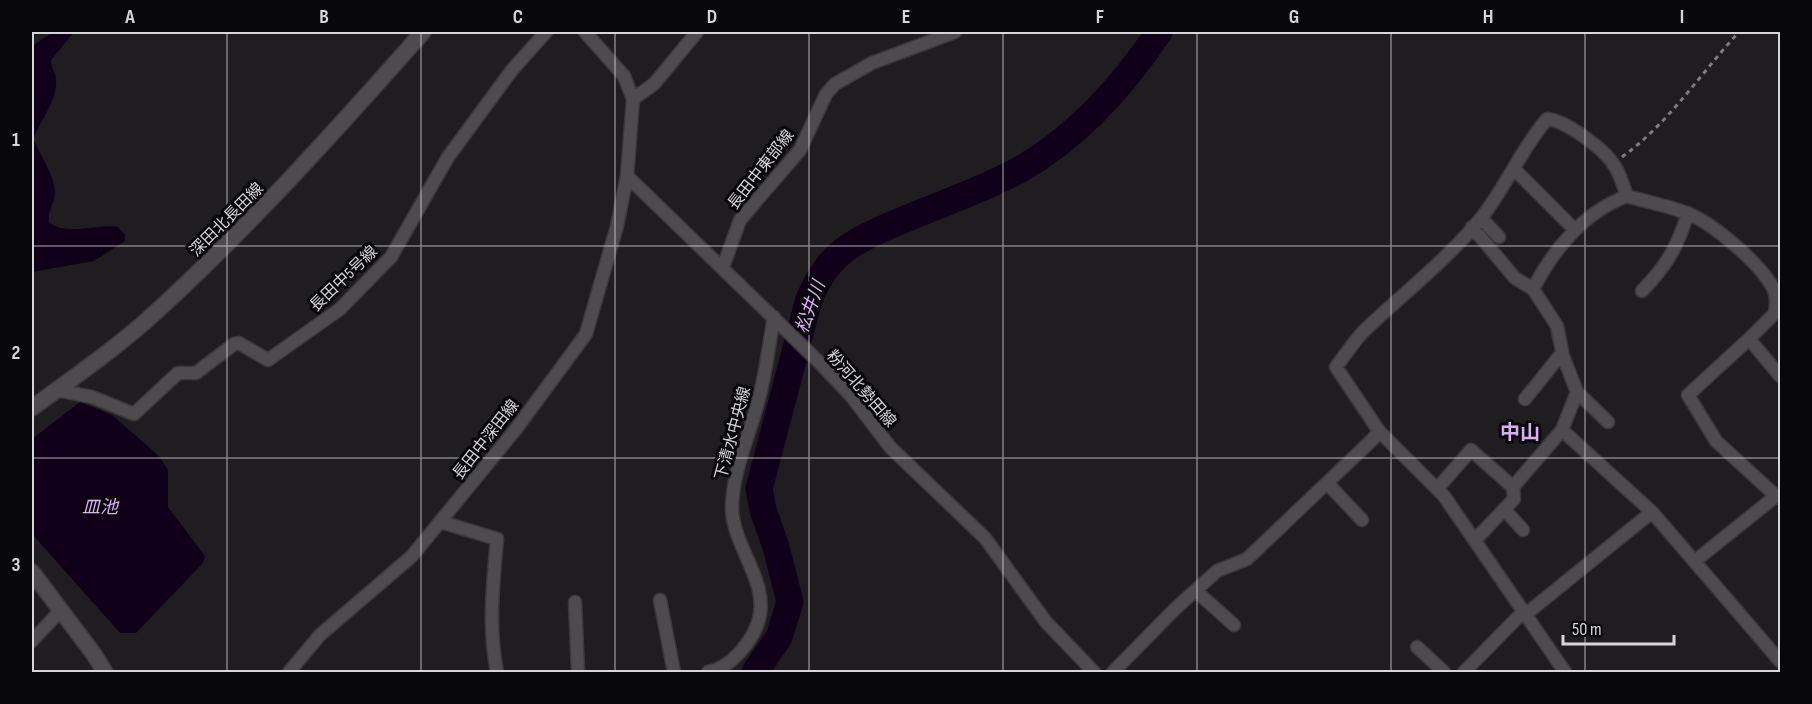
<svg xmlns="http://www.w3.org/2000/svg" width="1812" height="704" viewBox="0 0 1812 704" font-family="'Sofia Sans Condensed','Noto Sans JP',sans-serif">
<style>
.water{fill:#100019}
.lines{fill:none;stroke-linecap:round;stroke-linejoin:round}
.river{stroke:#100019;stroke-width:27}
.minor-casing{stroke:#3a383b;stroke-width:15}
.tertiary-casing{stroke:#3a383b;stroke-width:18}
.path{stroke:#7d7c7e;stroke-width:3;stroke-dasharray:4.5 4.5;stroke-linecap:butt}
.minor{stroke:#4e4b4f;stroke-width:12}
.tertiary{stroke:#4e4b4f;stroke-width:15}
.grid{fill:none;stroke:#d6d5d7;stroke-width:1.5;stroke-opacity:0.55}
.labels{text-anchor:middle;stroke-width:6;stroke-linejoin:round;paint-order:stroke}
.street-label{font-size:16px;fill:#d6d5d7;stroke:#080709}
.water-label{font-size:18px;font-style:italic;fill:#dfaffa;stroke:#080709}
.quarter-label{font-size:20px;font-weight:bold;fill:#d8aff0;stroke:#080709}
.neatline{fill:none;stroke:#d6d5d7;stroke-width:2}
.grid-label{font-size:20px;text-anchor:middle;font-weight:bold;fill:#d6d5d7}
</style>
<rect width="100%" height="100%" fill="#1f1d20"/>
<path class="water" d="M53,32H74L51,60C51,67 55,72 56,78C58,100 41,120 33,139C39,152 56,179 55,193C55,203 47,211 49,222C66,237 98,223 118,227L125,235V241L94,261L32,272V46Z
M80,402L112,415L159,456L168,470V507L205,556L203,563L136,633H120L32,534V439Z"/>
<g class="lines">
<path class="river" d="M755,672L779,637L790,602L776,547L763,510L759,489L809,299C816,283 824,269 836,257C855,239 884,228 908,218C946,202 985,189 1021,169C1078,136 1123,86 1159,32"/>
<g class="minor-casing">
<path id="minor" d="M633,99L654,84L697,32
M1515,170L1575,230
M627,176L819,362L852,397L890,447L985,538L1046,622L1094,672
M1627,196C1647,202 1670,206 1689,214C1714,224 1763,266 1774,290C1777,297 1776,306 1775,313L1749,339
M1481,218L1499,237
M1472,227L1515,278L1533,289
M723,267L740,220L800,150L826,94L835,84L872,63L955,32
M1642,291C1667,265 1677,248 1688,213
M57,390L92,397L134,414L178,373H196L234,344L239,343L268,360L340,309L391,257L448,157L512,70L546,32
M1577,392L1608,422
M1525,399L1562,353
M1562,430L1652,512L1780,661
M1379,431L1444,496L1565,672
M1328,484L1362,520
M1437,489L1471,450L1513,487
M1504,509L1523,530
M441,522L497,539C493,584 488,628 497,672
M1695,561L1776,496L1716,441L1688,395L1749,339L1780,376
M1196,591L1234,625
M660,600L674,672
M575,602L578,672
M32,641L61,610
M1417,647L1444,672
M289,672L320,635L412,556L516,429L586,334L617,226L627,176L633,99L624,76L585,32
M708,672C731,668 753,641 759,619C769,582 733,546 732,509C732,471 750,435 759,398C766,372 769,344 774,317
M1113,672L1176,608L1217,571L1247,559L1373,439L1379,431L1336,367C1346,354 1355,339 1367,328C1404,293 1450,257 1482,217C1506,186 1522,148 1547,119C1565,120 1604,149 1614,165C1620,173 1623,186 1627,196C1584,212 1553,250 1533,289L1557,326L1563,356L1577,392L1562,430L1513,487L1514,499L1475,540
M1464,672L1521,614H1526L1652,512"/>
</g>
<g class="tertiary-casing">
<path id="tertiary" d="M32,408C74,377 118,347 157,311C252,224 338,128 423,32
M32,572L93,653L105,672"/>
</g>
<path class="path" d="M1622,157C1669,123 1700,74 1739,32"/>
<use href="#minor" class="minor"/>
<use href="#tertiary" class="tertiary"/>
</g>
<path class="grid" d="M227,32V672M421,32V672M615,32V672M809,32V672M1003,32V672M1197,32V672M1391,32V672M1585,32V672M32,246H1780M32,458H1780"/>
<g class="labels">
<g class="street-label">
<text transform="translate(760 169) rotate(-52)" y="6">長田中東部線</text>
<text transform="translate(226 219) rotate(-45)" y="6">深田北長田線</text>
<text transform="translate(343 278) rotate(-44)" y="6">長田中5号線</text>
<text transform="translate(862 388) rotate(49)" y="6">粉河北勢田線</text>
<text transform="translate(732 433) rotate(-75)" y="6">下清水中央線</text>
<text transform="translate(485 439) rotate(-52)" y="6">長田中深田線</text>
</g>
<g class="water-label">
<text transform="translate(810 307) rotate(-70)" y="6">松井川</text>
<text x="100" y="513">皿池</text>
</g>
<g class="quarter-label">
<text x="1520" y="439">中山</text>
</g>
</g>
<rect width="1812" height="704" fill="none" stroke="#080709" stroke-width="66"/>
<path d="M1563 635v9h111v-9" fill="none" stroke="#d6d5d7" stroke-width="3"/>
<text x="1572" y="635" font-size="18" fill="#d6d5d7" stroke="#080709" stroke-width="4.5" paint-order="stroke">50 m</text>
<rect x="33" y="33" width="1746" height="638" class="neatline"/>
<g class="grid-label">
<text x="130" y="23">A</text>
<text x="324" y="23">B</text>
<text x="518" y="23">C</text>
<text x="712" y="23">D</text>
<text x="906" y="23">E</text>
<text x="1100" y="23">F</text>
<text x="1294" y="23">G</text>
<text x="1488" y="23">H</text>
<text x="1682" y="23">I</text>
<text x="16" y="146">1</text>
<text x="16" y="359">2</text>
<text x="16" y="571">3</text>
</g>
</svg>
